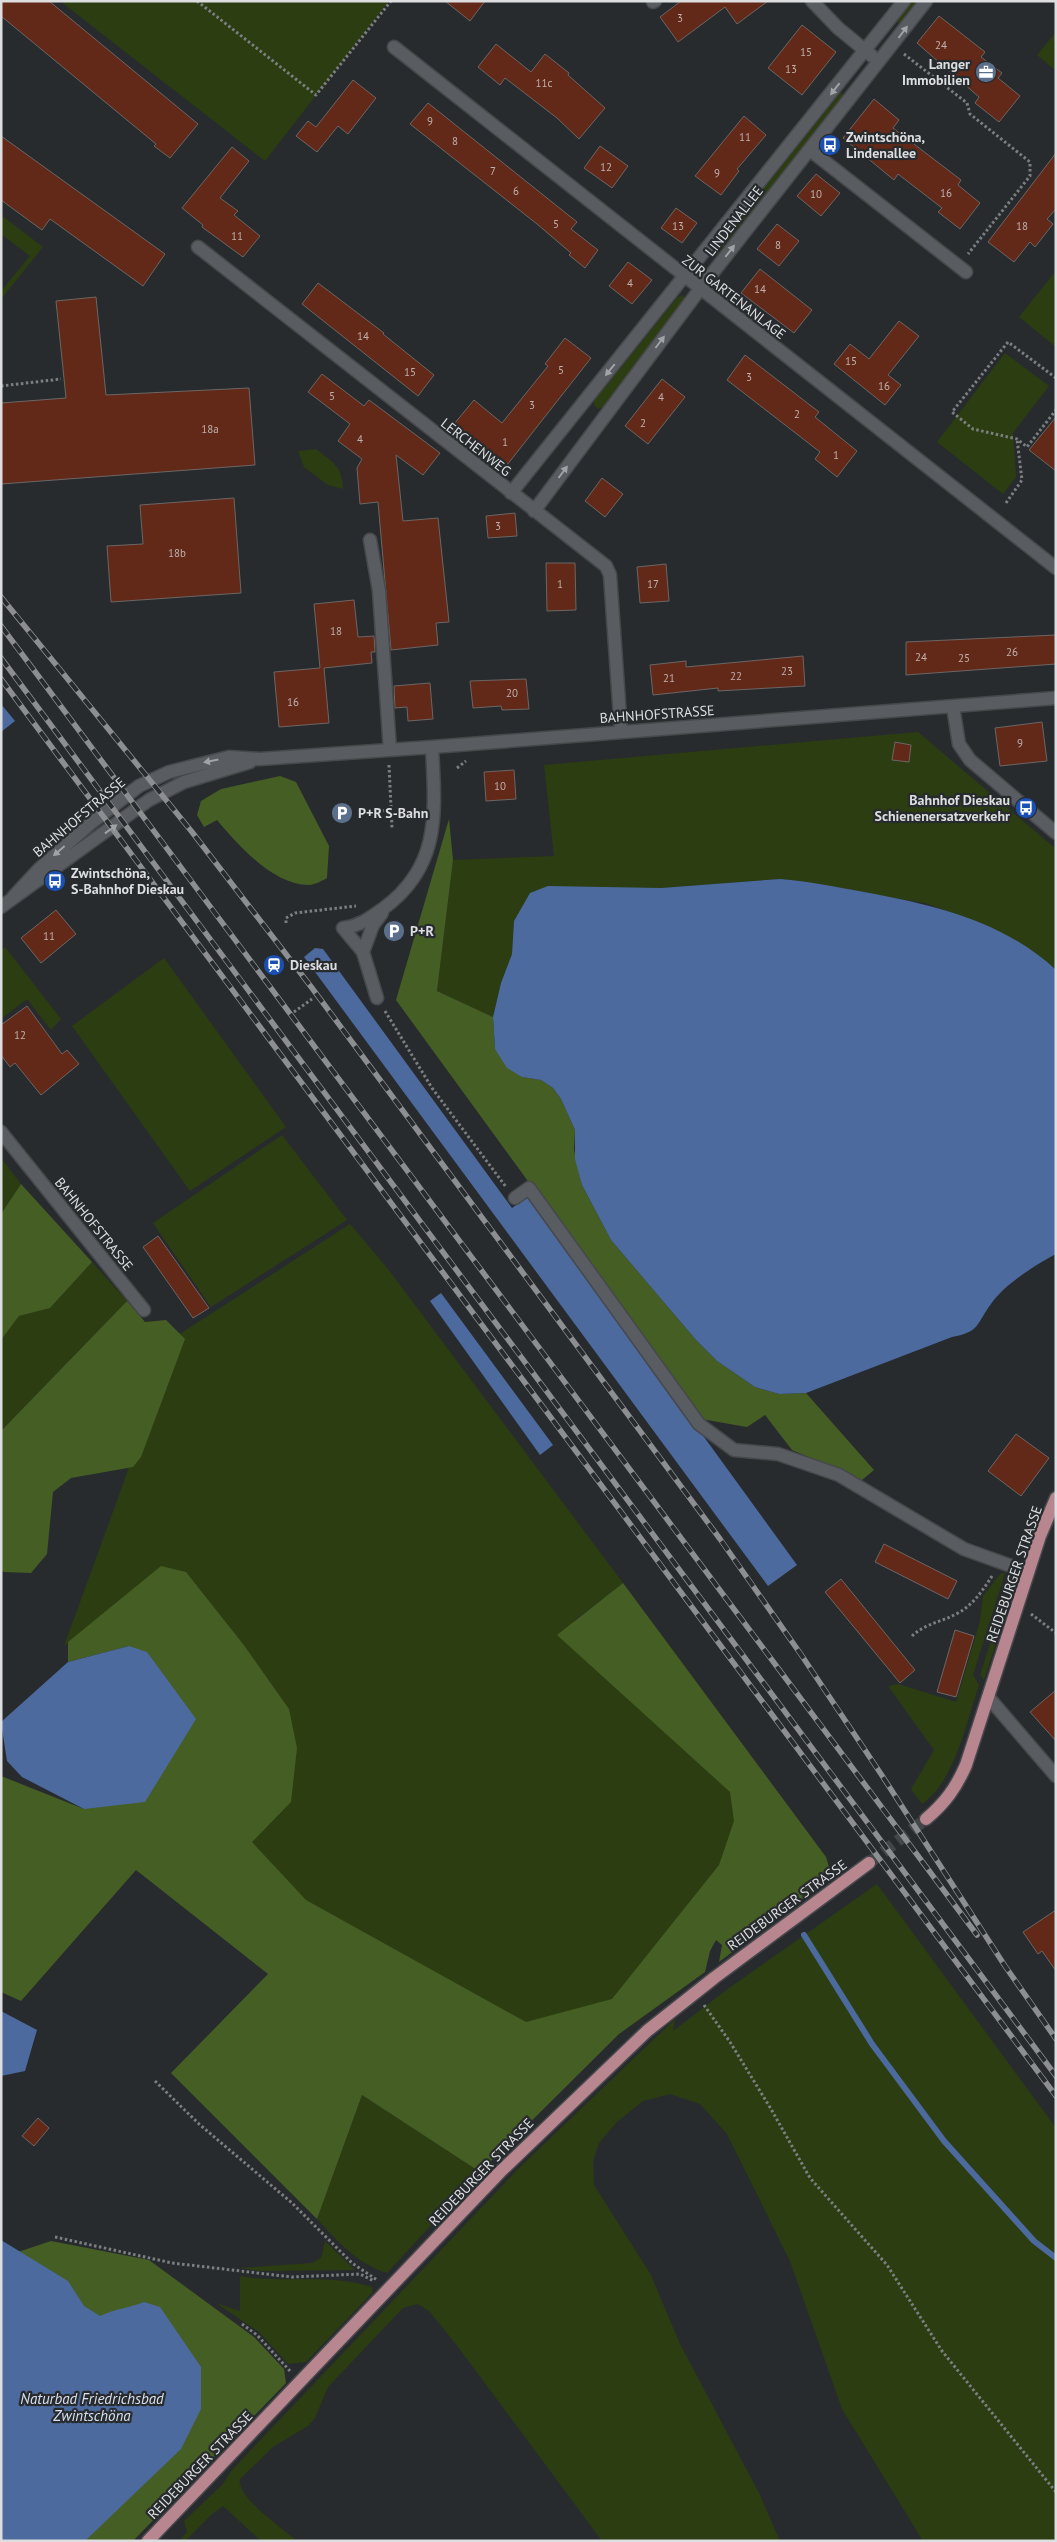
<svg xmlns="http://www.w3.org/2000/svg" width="1057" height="2542" viewBox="0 0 1057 2542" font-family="'PT Sans',sans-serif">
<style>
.green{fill:#2b3d11}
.forest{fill:#455e24}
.water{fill:#4c6a9e}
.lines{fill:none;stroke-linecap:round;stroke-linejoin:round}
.stream{stroke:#4c6a9e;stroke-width:6}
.building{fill:#632918;stroke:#6b6665}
.major-tunnel{stroke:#434649;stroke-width:12;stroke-dasharray:12 6;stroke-linecap:butt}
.minor-casing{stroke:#46484b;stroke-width:15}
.major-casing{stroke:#46484b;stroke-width:15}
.path{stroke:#7c7f81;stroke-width:3;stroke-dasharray:2.5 2.5;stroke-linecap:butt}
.minor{stroke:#595c60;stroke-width:12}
.major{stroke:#b8868e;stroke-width:12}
.rail-casing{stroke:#8c8e91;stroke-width:5.5}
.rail{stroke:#282b2e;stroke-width:4;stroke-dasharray:11;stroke-linecap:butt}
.oneway{fill:#a1a4a6}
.labels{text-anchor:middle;stroke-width:4.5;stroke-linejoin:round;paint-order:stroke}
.number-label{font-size:11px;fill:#beb1ae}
.poi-label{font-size:14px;font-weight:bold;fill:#dcdee0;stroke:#282b2e;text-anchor:start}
.street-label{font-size:14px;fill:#dcdee0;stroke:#282b2e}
.water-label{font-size:15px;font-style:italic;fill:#d7e0f0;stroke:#282b2e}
</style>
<rect width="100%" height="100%" fill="#282b2e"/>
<path class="green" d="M60,1H389L265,161Z
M911,1H923L901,25L898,23V18Z
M1056,32V71L1037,55Z
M841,92L845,97L718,257L715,256L714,251Z
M1,215L43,247L1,299V291L30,256L1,234Z
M1056,271V347L1019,317Z
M682,295L686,298L685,305L603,407L598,409L594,405V401L677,298Z
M1005,353L1049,386L1013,433L1016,477L1003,494L937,442Z
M316,449C332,462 343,467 343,489L328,485L304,467L298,451Z
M918,732L1056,849V970L1021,944L982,924L925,903L780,879L661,888L608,889L514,921L512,954L501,983L493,1017L437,991L453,860L554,856L544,765Z
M5,947L61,1019L51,1030L27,999L1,1019V950Z
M164,958L286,1127L190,1191L72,1026Z
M282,1135L347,1220L211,1307L153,1223Z
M1,1158L21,1184L1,1214Z
M350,1224L388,1269L623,1583L574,1621L737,1777L733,1856L615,2003L516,2024L301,1901L247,1842L172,1573L64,1646L122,1487L172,1339Z
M92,1262L127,1301L1,1431V1340L19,1316L50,1308Z
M1001,1573H1005L973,1675L979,1685C966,1723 955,1781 922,1804L911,1789L934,1750L888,1686L898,1684L956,1702L980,1621L983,1596Z
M1010,1582L1013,1590L984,1680L980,1675Z
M877,1884L1056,2128V2541H923L842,2409L790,2261L727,2134L700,2104L670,2094L643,2101L617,2122L599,2143L593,2161L594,2185L651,2275L680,2344L759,2493L780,2541H602L458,2347L429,2311L418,2304L403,2308L328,2387L315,2418L308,2426L273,2447L240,2479C236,2497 283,2529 297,2541H261L223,2506L211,2515L185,2541H179L187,2532L184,2521L222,2485L232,2470L520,2167L675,2019L673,2031L729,1988Z
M362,2095L480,2172L387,2273C357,2264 338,2241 317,2219Z
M325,2241L355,2270L260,2271L240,2268L312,2263L321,2258Z
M240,2276C284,2284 330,2273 372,2287L373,2292L306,2362L288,2364L259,2332L216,2303L240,2311Z"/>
<path class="forest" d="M280,776L296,782L329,846L327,878C322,881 314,885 309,885C273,885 238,845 217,820L204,827L197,815L201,801L221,789Z
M449,819L453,860L437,991L493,1017L495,1049L522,1077L541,1080L553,1088L561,1099L575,1130L574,1150L582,1185L611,1240L696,1340L717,1361L755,1387L779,1394L806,1393L874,1470L862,1480L792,1450L765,1415L747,1427L701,1419L396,1000Z
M21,1184L92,1262L50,1308L19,1316L1,1340V1214Z
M127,1301L145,1322L166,1320L185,1339L141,1457L133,1467L71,1478L53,1492L47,1554L31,1573L4,1572L1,1570V1431Z
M161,1566L186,1572L243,1644L289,1709L297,1748L291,1802L252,1842L306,1900L526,2022L612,1999L719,1865L734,1821L730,1792L557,1635L623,1583L826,1857L832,1877L719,1962L722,1945L716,1940L710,1951L705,1972L619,2034L480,2172L362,2095L317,2219L171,2073L268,1974L136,1870L21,2001L1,1992V1776L84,1809L129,1646L68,1662V1642Z
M51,2241L149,2260L254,2337L284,2369L286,2383L133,2541H81L96,2320L15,2253Z"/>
<path class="water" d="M1,704L15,721L1,732Z
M780,879C809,881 836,887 864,892C931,904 1004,921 1056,970V1254C1035,1265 1004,1285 991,1304C976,1324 980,1332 952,1337L806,1393L779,1394L755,1387L717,1361L696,1340L611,1240L582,1185L575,1159V1130L561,1099L553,1088L541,1080L522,1077L507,1068L495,1049L493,1017L501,983L512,954L514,921L530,893L548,886L661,888Z
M315,948L323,949L512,1208L529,1196L797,1565L768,1586L304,957Z
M441,1293L553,1445L540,1455L430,1301Z
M129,1646L147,1652L196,1719L145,1802L84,1809L22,1777L7,1761L1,1722L68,1662Z
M1,2011L37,2030L25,2071L1,2076Z
M1,2240L68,2281L84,2306L100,2316C114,2309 129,2308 144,2302L160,2307L201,2367V2409L181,2449L85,2541H1Z"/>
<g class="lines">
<path class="stream" d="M804,1935L872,2044L944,2141L1034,2241L1056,2258"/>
</g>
<path class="building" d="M1,1H49L198,124L170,158L154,146L156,144L1,16Z
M445,1H485L470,21Z
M681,1H768L737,24L725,7L678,42L660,17Z
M939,16L985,52L981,57L1002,73L998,78L1020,96L999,122L975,103L979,97L917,43Z
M802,25L836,52L802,95L768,68Z
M496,44L531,72L545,54L569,73L568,75L605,108L579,139L557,118L505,78L500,85L478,67Z
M353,80L376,98L348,134L338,126L317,152L296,136L308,121L316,127Z
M874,99L899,120L893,128L961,180L958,185L980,203L960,229L938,212L942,208L898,174L894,180L843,138Z
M428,103L577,222L571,229L598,250L585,268L569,255L571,253L537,224L410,124Z
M744,116L766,135L737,169L739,171L721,195L695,176Z
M1,136L165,254L143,286L50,219L42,230L1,200Z
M600,146L628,166L612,188L584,168Z
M232,147L249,161L220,198L238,211L234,215L260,236L243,257L202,227L203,225L182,208Z
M1056,153V209L1047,219L1053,224L1035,247L1030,242L1014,262L988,242Z
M816,174L840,193L821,216L797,196Z
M676,208L697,223L682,243L661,228Z
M777,224L799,241L779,266L757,249Z
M628,262L652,280L632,304L609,286Z
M760,269L812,310L794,333L741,293Z
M318,283L384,333L383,334L434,375L418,396L302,304Z
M96,297L106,395L249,388L255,465L1,484V403L66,398L56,301Z
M899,321L919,336L888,375L901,385L885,405L834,364L850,344L869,359Z
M565,338L591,358L507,465L454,424L474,400L502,423L548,366L545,364Z
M745,355L819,412L815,417L857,451L837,477L815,459L820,452L727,380Z
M322,374L364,406L369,400L440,453L423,475L396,455L403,521L438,518L449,622L436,623L438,645L391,650L378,502L360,504L357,468L362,459L338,441L350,424L308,392Z
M662,379L685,397L648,444L625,426Z
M1056,417V471L1029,450Z
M602,478L623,494L605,517L585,501Z
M234,498L241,593L111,602L107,546L143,544L140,505Z
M515,513L517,536L488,538L486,516Z
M546,563H575L576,610L547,611Z
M666,564L669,601L640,603L637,567Z
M354,600L358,637L374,636L375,652H371L372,663L324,668L329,723L279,727L274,672L320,668L314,604Z
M1056,635V664L906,675V642Z
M803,656L805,686L718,691V688L653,695L650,665L686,661V667Z
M526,679L529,709L502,710L501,706L473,708L470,681Z
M430,683L433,719L408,721L407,707L395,708L394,686Z
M1042,722L1047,761L1000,766L995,728Z
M895,742L911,745L909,762L892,760Z
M514,770L516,799L486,801L484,772Z
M56,910L76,934L41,963L21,938Z
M27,1006L62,1054L67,1050L79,1064L41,1095L15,1063L10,1067L1,1055V1025Z
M158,1236L209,1308L193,1318L143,1247Z
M1016,1434L1049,1458L1021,1496L988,1471Z
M884,1544L957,1581L948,1599L875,1562Z
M841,1579L915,1670L900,1683L825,1592Z
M955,1630L974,1636L956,1697L937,1692Z
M1056,1690V1741L1030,1712Z
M1056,1910V1971L1042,1951L1038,1954L1023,1932Z
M38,2118L49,2128L34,2146L22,2136Z"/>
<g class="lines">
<path class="major-tunnel" d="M869,1863L926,1819"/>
<g class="minor-casing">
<path id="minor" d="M812,1L838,28L872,56
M653,2L655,1
M394,47L1056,568
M810,150L966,272
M198,247L606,566L610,575L621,731
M511,493L904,1
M534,511L700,289L926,1
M370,540L379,591L390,750
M953,707L959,744L970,760L1056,833
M13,897L39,869L91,823L139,786L169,772L229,757L260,759L432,747L1056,698
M1,907L149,800L184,782L250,762
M343,928C360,926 370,918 384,908C442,865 435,811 432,747
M343,928L363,952
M377,998L363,952L373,925L382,913
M1,1132L144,1310
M515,1198L529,1188L699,1424L734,1450L778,1454L839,1475L964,1549L1028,1572
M989,1698L1056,1776"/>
</g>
<g class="major-casing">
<path id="major" d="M926,1819C945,1803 956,1788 966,1765L1040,1536L1056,1498
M148,2541L500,2172L647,2031L714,1978L869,1863"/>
</g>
<path class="path" d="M197,1L316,95L391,1
M904,54L967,103L970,114L1030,162V176L968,254
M1056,378L1008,342L952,412L973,429L1017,439L1027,447L1056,410
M1,386L61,379
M1006,503L1022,480L1017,439
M389,765L392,828
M457,768L466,761
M357,813L391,810
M286,923V918L295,913L356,906
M385,1011L432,1088L506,1187
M294,1012L312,999
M1031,1614L1056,1633
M912,1636C926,1623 942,1622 958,1613C973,1605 983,1590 992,1576
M704,2005L730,2042L771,2109L810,2178L887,2265L942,2351L1056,2492
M155,2081L199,2124L292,2203L352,2263L377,2280
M55,2237L172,2263L292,2277L360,2274L374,2281
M242,2324L257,2335L290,2371"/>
<use href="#minor" class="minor"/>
<use href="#major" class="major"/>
<g class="rail-casing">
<path id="rail" d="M1,597L192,832L312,988L720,1539L800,1653L881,1774L1005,1966L1056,2039
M1,626L977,1935
M1,658L1056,2076
M1,679L1056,2096"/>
</g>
<use href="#rail" class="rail"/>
</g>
<defs><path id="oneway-solid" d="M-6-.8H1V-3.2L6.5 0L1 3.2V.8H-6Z" transform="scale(1.25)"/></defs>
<g class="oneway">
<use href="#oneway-solid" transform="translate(903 32) rotate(-53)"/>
<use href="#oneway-solid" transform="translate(835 89) rotate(128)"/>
<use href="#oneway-solid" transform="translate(730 251) rotate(-52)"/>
<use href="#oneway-solid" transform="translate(660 342) rotate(-53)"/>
<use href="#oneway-solid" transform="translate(610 370) rotate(129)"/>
<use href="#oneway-solid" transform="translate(563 472) rotate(-53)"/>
<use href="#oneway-solid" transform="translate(211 761) rotate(169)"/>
<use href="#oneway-solid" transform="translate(111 829) rotate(-36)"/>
<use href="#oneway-solid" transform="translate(59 851) rotate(139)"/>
</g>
<defs>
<g id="office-disc" transform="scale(1.125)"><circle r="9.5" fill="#5c6f8a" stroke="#282b2e"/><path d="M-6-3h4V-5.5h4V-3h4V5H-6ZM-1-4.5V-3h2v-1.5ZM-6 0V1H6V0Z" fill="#fff"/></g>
<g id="bus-disc" transform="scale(1.125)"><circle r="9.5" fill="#1a4fb4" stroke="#282b2e"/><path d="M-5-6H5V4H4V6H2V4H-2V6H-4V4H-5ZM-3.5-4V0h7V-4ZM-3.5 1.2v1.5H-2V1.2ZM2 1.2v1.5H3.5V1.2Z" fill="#fff"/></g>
<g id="parking-disc" transform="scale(1.125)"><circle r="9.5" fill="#5c6f8a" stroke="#282b2e"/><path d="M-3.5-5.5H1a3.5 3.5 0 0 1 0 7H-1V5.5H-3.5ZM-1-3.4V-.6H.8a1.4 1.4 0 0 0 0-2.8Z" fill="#fff"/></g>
<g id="station-disc" transform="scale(1.125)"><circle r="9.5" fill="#1a4fb4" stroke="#282b2e"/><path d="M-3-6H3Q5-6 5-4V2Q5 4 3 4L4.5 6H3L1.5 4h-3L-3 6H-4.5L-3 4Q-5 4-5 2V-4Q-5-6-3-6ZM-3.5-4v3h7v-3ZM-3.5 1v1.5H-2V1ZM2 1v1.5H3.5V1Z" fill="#fff"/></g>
</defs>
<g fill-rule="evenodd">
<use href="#office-disc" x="986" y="72"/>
<use href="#bus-disc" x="830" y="145"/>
<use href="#bus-disc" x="1026" y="808"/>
<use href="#parking-disc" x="342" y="813"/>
<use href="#bus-disc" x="55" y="881"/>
<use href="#parking-disc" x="394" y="931"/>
<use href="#station-disc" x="274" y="965"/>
</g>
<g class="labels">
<g class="number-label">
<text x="680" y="22">3</text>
<text x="941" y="49">24</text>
<text x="806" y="56">15</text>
<text x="791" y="73">13</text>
<text x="544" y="87">11c</text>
<text x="430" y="125">9</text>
<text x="745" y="141">11</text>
<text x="455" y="145">8</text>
<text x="606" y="171">12</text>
<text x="493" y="175">7</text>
<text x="717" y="177">9</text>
<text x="516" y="195">6</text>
<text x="946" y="197">16</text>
<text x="816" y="198">10</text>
<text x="556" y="228">5</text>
<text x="678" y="230">13</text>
<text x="1022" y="230">18</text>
<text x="237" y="240">11</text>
<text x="778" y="249">8</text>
<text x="630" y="287">4</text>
<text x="760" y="293">14</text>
<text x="363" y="340">14</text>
<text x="851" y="365">15</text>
<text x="561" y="374">5</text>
<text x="410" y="376">15</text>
<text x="749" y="381">3</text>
<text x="884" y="390">16</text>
<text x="332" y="400">5</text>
<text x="661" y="401">4</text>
<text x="532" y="409">3</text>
<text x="797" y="418">2</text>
<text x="643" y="427">2</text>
<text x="210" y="433">18a</text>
<text x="360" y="443">4</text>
<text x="505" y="446">1</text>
<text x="836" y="459">1</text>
<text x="498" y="530">3</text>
<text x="177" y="557">18b</text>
<text x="560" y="588">1</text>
<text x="653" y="588">17</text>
<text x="336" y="635">18</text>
<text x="1012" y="656">26</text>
<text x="921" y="661">24</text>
<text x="964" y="662">25</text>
<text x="787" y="675">23</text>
<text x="736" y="680">22</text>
<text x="669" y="682">21</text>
<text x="512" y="697">20</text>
<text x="293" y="706">16</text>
<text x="1020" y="747">9</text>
<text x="500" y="790">10</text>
<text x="49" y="940">11</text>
<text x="20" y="1039">12</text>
</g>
<g class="poi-label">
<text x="970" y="69" text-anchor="end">Langer<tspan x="970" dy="16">Immobilien</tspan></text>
<text x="846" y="142">Zwintschöna,<tspan x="846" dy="16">Lindenallee</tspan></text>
<text x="1010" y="805" text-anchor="end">Bahnhof Dieskau<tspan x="1010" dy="16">Schienenersatzverkehr</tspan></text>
<text x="358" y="818">P+R S-Bahn</text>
<text x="71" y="878">Zwintschöna,<tspan x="71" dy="16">S-Bahnhof Dieskau</tspan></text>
<text x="410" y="936">P+R</text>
<text x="290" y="970">Dieskau</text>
</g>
<g class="street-label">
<text transform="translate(734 221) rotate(-52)" y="5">LINDENALLEE</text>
<text transform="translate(734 297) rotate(38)" y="5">ZUR GARTENANLAGE</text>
<text transform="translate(476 447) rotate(38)" y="5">LERCHENWEG</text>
<text transform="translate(657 714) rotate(-4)" y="5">BAHNHOFSTRASSE</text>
<text transform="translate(79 817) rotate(-40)" y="5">BAHNHOFSTRASSE</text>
<text transform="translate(94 1224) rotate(51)" y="5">BAHNHOFSTRASSE</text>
<text transform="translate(1014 1574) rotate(-71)" y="5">REIDEBURGER STRASSE</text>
<text transform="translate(787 1905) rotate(-36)" y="5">REIDEBURGER STRASSE</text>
<text transform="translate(481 2172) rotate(-46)" y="5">REIDEBURGER STRASSE</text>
<text transform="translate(200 2465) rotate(-46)" y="5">REIDEBURGER STRASSE</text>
</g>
<g class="water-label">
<text x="92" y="2404">Naturbad Friedrichsbad<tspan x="92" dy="17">Zwintschöna</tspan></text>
</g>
</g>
<rect width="1057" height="2542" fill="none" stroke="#dcdee0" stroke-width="5"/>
</svg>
